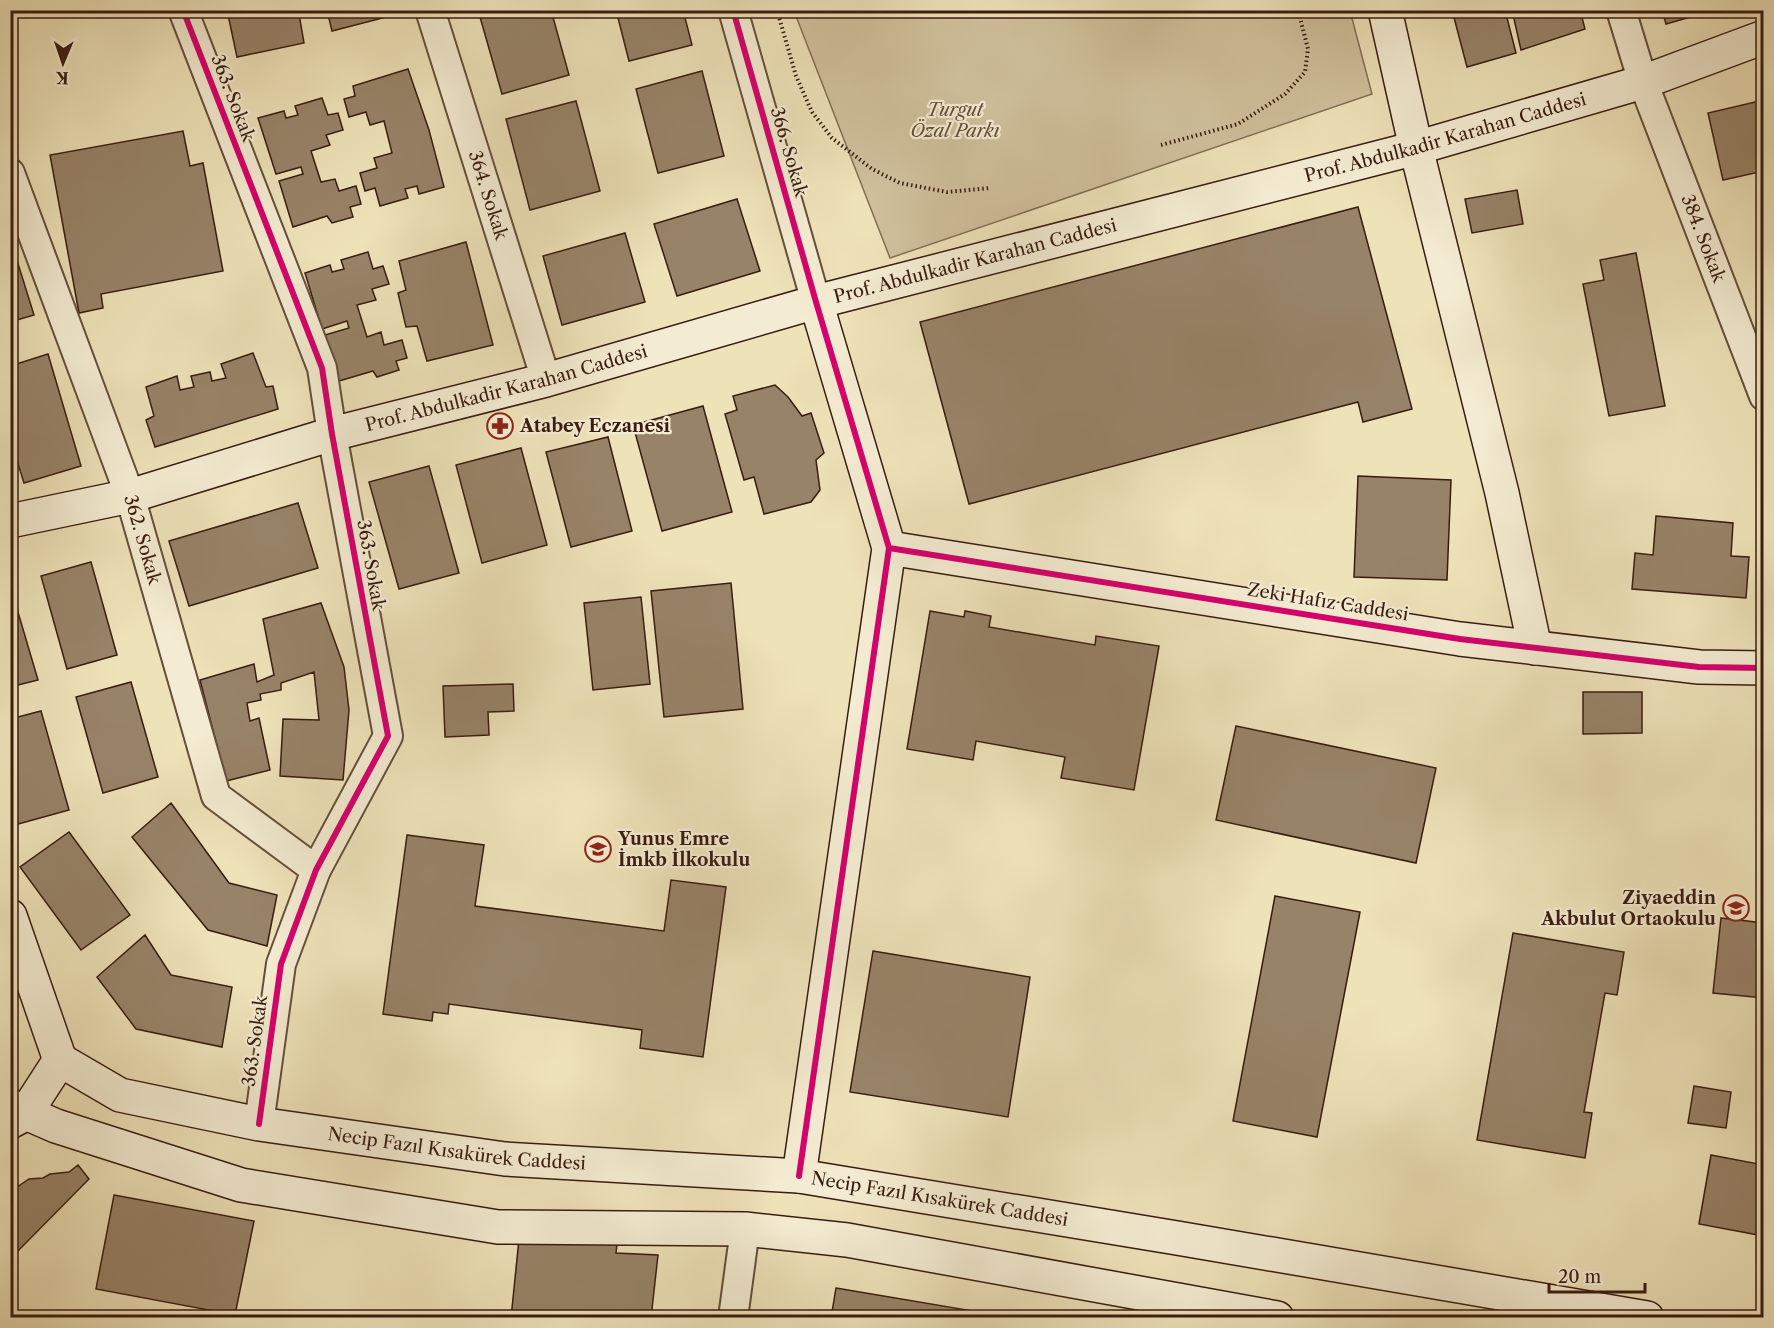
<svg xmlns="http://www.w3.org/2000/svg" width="1774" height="1328" viewBox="0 0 1774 1328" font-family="'Libre Caslon Text',serif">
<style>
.green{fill:#cfc09c;stroke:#846e56;stroke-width:1.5}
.building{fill:#978368;stroke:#391c11;stroke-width:1.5}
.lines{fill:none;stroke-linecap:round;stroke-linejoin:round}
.street-casing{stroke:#664e3b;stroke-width:32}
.secondary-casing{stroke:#391c11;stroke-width:36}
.path{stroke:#391c11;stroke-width:4;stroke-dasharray:1.5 3;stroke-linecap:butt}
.street{stroke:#f4ecd2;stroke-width:28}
.secondary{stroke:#f4ecd2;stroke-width:33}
.cycleway-casing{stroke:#f4ecd2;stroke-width:10}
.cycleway{stroke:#d6006c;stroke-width:6}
.labels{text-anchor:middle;stroke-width:4.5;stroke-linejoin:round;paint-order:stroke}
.street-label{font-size:18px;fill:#391c11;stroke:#f4ecd2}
.park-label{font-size:18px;font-style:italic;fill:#664d3b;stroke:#f4ecd2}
.poi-label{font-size:18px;font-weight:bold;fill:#391c11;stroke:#f4ecd2;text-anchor:start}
</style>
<rect width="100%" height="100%" fill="#eee2b9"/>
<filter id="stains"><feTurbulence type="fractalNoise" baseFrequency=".00333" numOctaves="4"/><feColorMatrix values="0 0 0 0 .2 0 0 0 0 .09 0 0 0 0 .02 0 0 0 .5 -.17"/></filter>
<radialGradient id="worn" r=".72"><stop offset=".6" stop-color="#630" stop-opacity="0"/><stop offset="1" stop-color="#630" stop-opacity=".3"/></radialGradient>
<path class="green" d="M794,11H1350L1372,94L890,258Z"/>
<path class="building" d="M227,10H307L299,14L304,43L237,57Z
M327,10H397L398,14L332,31Z
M478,10H551L569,75L502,94Z
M616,10H683L692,45L629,61Z
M1452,10H1505L1516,53L1467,67Z
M1512,10H1580L1585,29L1521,50Z
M1662,10H1715L1666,24Z
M408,69L429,130L444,187L419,194L417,186L405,189L408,198L380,206L375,188L365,191L360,173L377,168L374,158L392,153L384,121L370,125L366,112L349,117L344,99L355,96L353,86Z
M702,71L724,156L658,173L636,89Z
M322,98L328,115L338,113L343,130L326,135L330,145L311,151L321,182L335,179L339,191L356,186L361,204L350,207L353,217L332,223L327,216L293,227L279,181L303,174L301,167L276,174L258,118L284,111L286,118L298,115L295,106Z
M1764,100V171L1723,180L1708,113Z
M576,101L600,191L530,210L506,119Z
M183,131L190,166L203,163L223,271L101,294L103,308L79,313L50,155Z
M1517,190L1523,224L1472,233L1465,199Z
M737,199L760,271L677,296L654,224Z
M1358,207L1412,409L1363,422L1358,402L969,504L920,322Z
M625,233L645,302L562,325L543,256Z
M10,238L34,315L10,322Z
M466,242L493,345L427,361L417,326L406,327L398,293L406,290L399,261Z
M368,252L373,269L383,266L389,284L372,289L376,300L357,305L367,337L381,332L384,345L402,340L407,358L396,361L399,370L377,377L373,371L339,381L325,335L349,328L347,321L322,329L305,273L330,265L332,272L344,269L341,260Z
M1636,253L1665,406L1609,416L1583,284L1604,280L1600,260Z
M253,353L266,387L273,386L278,409L155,447L146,420L154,416L146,387L177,376L180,390L194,387L191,376L210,372L212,381L226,378L221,364Z
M48,354L81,466L24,483L10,438V366Z
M775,385L788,397L802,416L811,413L824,453L816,460L820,490L811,502L764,514L754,477L744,480L725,414L737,410L733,396Z
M703,406L732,512L662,531L633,425Z
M608,437L632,531L571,547L546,452Z
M521,448L547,545L482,563L456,465Z
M429,466L459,573L399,589L369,482Z
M1358,476L1451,480L1447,580L1354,577Z
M298,503L318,568L189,606L169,541Z
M1656,516L1733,523L1731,556L1749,557L1746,598L1632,589L1635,553L1653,555Z
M91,562L117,655L67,669L41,576Z
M731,583L743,709L664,717L651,591Z
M10,585L38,680L10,687Z
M641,597L650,684L593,690L584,603Z
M321,603L344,667L349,710L343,780L280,776L283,719L319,720L314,672L281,683V690L260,694L261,700L247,703L250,721L259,718L270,770L226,781L200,680L254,664L257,682L274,675L263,619Z
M930,611L964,617L965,611L991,616L989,627L1095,645L1096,636L1159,646L1134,790L1061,778L1065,757L976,741L973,760L907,749Z
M131,682L158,777L103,793L76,697Z
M513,684L514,711L488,712L489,735L445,737L443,686Z
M1583,692H1642V733L1583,734Z
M41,711L69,810L11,826L10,719Z
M1236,726L1436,768L1416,863L1216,820Z
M171,803L229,883L277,895L267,946L208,930L132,837Z
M69,832L130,915L81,950L20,867Z
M407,835L484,845L475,906L664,931L671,880L726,887L703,1057L640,1048L642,1030L449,1004L448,1014L433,1012L432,1021L383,1014Z
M1275,896L1360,912L1317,1137L1233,1121Z
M1721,918L1764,923V998L1713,993Z
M1513,933L1624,952L1617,995L1605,993L1584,1112L1592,1113L1585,1158L1477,1140Z
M145,935L171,975L232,987L222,1047L136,1029L97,977Z
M873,951L1030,977L1008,1117L850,1092Z
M1694,1086L1731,1092L1726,1128L1688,1123Z
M1711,1155L1764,1165V1236L1699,1224Z
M78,1165L89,1179L10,1259V1192L29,1179L43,1178L50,1174L69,1172Z
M114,1195L254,1221L235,1315L96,1289Z
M519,1239L617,1244L616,1253L658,1255L651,1318H511Z
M836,1288L973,1311L972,1318H831Z"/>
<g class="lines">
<g class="street-casing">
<g id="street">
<path d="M183,10L322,368L332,434L388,736L316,870L281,964L259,1124"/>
<path id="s1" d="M430,10L546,380"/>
<path d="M733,10L816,302"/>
<path id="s2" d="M1621,10L1643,82L1764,396"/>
<path id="s3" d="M10,173L130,496L216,796L316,870"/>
<path d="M733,1318L745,1229"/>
</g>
</g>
<g class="secondary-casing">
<g id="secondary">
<path d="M1385,10L1416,148L1502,493L1535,648"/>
<path id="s4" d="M10,521L130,496L332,434L546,380L816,302L1416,148L1643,82L1764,37"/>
<path d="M889,548L1460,639L1699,667L1764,668"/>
<path d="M10,916L60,1060"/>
<path id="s5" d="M60,1060L120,1095L259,1124L505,1159L799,1176L1177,1238L1647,1318"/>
<path d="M10,1106L56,1126L241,1185L498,1227L745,1229L847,1240L1277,1318"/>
<path d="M10,1122L25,1114L60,1060"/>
<path d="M799,1176L889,548L816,302"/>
</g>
</g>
<path class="path" d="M777,10L796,76L812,112L832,138L872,169L900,183L947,192L990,188
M1161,145L1238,124L1285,94L1305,72L1308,49L1298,10"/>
<use href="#street" class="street"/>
<use href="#secondary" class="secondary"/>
<g class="cycleway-casing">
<path id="cycleway" d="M183,10L322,368L332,434L388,736L316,870L281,964L259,1124
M733,10L816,302L889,548L799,1176
M889,548L1460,639L1699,667L1764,668"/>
</g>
<use href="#cycleway" class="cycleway"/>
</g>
<defs>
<g id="pharmacy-ring" transform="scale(1.35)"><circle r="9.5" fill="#f4ecd2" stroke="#8f2418" stroke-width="1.5"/><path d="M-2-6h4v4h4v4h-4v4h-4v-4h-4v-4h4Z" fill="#8f2418"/></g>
<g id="school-ring" transform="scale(1.35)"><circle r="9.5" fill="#f4ecd2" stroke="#8f2418" stroke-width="1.5"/><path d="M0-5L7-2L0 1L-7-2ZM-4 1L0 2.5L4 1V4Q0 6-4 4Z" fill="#8f2418"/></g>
</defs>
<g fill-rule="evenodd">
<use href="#pharmacy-ring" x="500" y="426"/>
<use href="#school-ring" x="598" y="849"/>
<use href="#school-ring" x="1736" y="908"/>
</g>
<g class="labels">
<g class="street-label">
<text transform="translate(233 98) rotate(69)" y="6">363. Sokak</text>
<text dy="6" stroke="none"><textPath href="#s4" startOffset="1486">Prof. Abdulkadir Karahan Caddesi</textPath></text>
<text transform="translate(789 152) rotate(74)" y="6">366. Sokak</text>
<text dy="6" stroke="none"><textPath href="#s1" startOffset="194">364. Sokak</textPath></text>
<text dy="6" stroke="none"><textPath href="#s2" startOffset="243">384. Sokak</textPath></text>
<text dy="6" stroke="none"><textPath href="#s4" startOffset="1000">Prof. Abdulkadir Karahan Caddesi</textPath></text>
<text dy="6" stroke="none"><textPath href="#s4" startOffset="514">Prof. Abdulkadir Karahan Caddesi</textPath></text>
<text dy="6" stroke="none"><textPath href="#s3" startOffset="390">362. Sokak</textPath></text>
<text transform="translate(371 565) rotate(80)" y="6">363. Sokak</text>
<text transform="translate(1328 602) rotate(9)" y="6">Zeki Hafız Caddesi</text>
<text transform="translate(255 1041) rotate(-82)" y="6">363. Sokak</text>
<text dy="6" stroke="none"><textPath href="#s5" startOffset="411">Necip Fazıl Kısakürek Caddesi</textPath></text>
<text dy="6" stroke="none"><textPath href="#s5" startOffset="897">Necip Fazıl Kısakürek Caddesi</textPath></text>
</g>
<g class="park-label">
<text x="955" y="116">Turgut<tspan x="955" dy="21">Özal Parkı</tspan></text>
</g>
<g class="poi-label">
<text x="520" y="432">Atabey Eczanesi</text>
<text x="618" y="845">Yunus Emre<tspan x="618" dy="21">İmkb İlkokulu</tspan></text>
<text x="1716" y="904" text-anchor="end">Ziyaeddin<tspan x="1716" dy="21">Akbulut Ortaokulu</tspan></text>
</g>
</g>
<rect width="1774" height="1328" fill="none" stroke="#eee2b9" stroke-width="36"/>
<rect x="12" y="12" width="1750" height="1304" fill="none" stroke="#391c11" stroke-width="3"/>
<rect x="18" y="18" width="1738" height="1292" fill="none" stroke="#391c11" stroke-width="1.5"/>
<g transform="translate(63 63) rotate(182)" stroke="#f4ecd2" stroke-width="4.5" paint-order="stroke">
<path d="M0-4.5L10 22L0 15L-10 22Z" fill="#391c11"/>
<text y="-9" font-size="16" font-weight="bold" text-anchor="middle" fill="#391c11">K</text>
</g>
<path d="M1549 1283v9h96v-9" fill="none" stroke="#391c11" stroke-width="3"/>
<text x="1558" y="1283" font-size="18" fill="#391c11" stroke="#f4ecd2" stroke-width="4.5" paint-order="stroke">20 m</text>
<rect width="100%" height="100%" filter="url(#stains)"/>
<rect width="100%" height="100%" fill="url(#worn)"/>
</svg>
